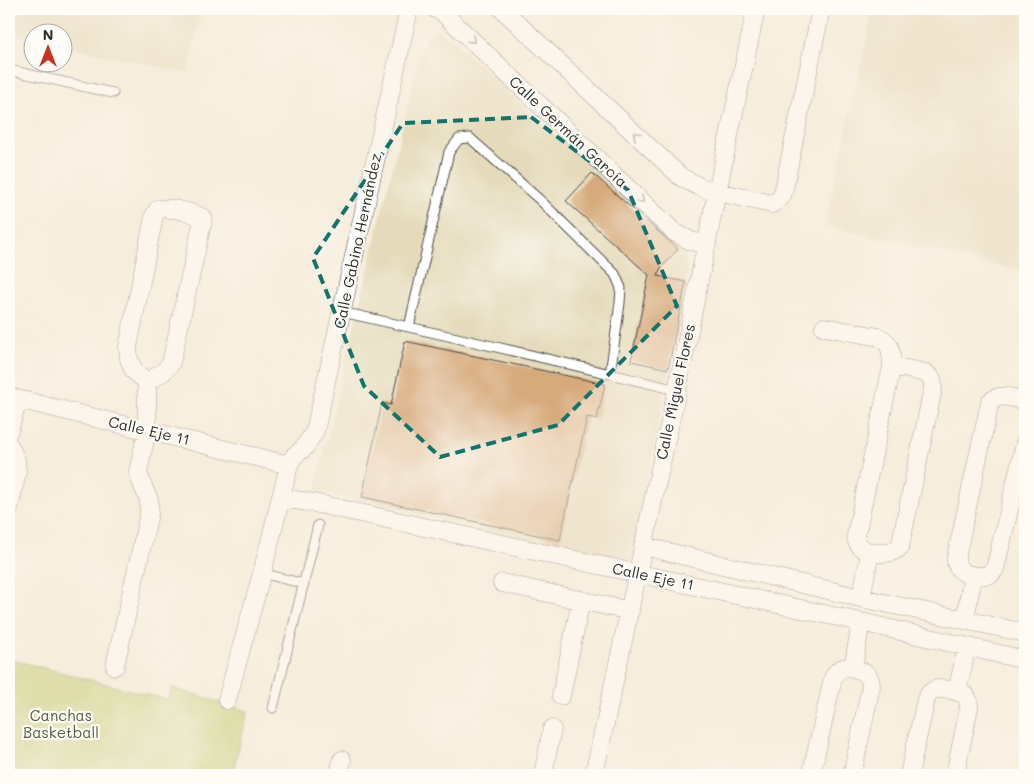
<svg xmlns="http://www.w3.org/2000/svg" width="1034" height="784" viewBox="0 0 1034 784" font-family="Mali,sans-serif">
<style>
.built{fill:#e5daba}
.green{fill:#c0cd6e;stroke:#767c4c}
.building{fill:#d7aa7c}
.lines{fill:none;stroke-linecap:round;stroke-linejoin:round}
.lane-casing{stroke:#4a4846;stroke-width:11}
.street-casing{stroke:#4a4846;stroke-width:19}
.lane{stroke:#fff;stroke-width:9}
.street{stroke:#fff;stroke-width:18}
.oneway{stroke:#a0a0a0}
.marked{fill:none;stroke:#0f766e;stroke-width:4;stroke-dasharray:10 6;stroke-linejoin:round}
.labels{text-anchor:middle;stroke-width:4.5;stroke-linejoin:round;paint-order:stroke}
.street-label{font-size:15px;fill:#2b2b2b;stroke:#fdfcf7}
.park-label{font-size:15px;fill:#585c3f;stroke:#fdfcf7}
</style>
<rect width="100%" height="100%" fill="#fdfcf7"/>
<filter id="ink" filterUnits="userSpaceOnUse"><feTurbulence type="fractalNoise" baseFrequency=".02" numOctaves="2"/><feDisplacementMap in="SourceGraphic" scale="10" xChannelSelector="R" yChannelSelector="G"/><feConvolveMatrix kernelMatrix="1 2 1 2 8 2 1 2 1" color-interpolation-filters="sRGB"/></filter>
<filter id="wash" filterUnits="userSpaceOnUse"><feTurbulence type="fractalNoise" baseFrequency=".0096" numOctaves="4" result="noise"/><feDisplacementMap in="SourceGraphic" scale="20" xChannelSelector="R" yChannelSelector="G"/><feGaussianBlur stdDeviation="1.12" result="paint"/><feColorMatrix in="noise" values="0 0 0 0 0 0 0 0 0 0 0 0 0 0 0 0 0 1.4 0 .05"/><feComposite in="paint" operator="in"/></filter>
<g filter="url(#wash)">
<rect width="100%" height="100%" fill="#f7eddc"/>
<path class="built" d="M18,9H202L187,73L63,45L62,32H32V38L12,33Z
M873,9H1025V272L825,226Z
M439,30L453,40L685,256L688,272L631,564L315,490L417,66L427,34Z"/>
<path class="green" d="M9,659L168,700L172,688L248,711L232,775H147V772L146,775H9Z"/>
<g id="blocks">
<path class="building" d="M592,173L678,249L660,269L658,276L686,282L668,369L631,361L649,275L566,201Z
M405,341L605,384L597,419L587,417L560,540L362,497L382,403L391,405Z"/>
</g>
</g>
<g filter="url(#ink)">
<use href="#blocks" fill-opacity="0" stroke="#4a4846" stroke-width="1"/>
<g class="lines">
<g class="lane-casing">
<path id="lane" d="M9,70L113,93
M342,312C431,332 521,352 610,374L620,303L621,288L615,274L541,201L470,138L459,139L449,152L409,327
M610,374L677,390
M262,573L304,584
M273,708L318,525"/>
</g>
<g class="street-casing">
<path id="street" d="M435,9L442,12L674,232L691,241L707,245
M502,9L681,177L700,187L717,192L772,204C778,201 780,199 783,193L821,9
M824,327L879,337C892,342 891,354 892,366L856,535C856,545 861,548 870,553L861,598
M9,397L289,465
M1025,401C1013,398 1000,392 990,402L956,558C955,576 977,578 991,574L995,569L1025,443
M9,431L18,400
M9,445L16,460L17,472L9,509
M280,498L309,502L861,622L1025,660
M643,546L861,598L1025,633
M870,553C880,553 892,555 900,547L933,388L932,379L926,373L892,366
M502,583L630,611
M965,620L973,575
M115,666L149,514V500L142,484L138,472L147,431V382L134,371L129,359L128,347L154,216L158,209C170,207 193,212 203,218L202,224L171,363L163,372L147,382
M957,692L967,647
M561,696L581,600
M227,700L262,573L289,465L294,456L304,448L315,431L409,9
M339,775L342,760
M543,775L552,729
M594,775L677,390L717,192L756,9
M811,775L833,678C837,669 843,666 853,668L861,622
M852,775L871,686C871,674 863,671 853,668
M909,775L926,699C928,695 930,692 934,690C940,687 961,691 966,696C969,700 969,704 969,708L955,775"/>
</g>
<use href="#lane" class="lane"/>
<use href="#street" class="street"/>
</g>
<defs><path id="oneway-chevron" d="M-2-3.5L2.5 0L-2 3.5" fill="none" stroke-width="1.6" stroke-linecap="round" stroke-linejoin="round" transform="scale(1.25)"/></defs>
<g class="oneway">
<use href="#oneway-chevron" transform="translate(472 40) rotate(43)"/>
<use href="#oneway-chevron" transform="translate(636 135) rotate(-137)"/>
<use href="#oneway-chevron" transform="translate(641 200) rotate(43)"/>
</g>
</g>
<path d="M0 0H1034V784H0ZM531,117L628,190L677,306L558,425L440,457L364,386L313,258L403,123Z" fill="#f7eddc" fill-opacity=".55" fill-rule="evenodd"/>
<path class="marked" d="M531,117L628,190L677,306L558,425L440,457L364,386L313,258L403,123Z"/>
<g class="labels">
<g class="street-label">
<text transform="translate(568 132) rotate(43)" y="5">Calle Germán García</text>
<text transform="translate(358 241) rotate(-78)" y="5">Calle Gabino Hernández</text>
<text transform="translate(676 392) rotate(-78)" y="5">Calle Miguel Flores</text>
<text transform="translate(149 431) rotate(13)" y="5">Calle Eje 11</text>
<text transform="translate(653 577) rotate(12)" y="5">Calle Eje 11</text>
</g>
<g class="park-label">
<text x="61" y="721">Canchas<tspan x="61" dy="17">Basketball</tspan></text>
</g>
</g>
<rect width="1034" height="784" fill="none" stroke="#fdfcf7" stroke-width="30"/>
<g transform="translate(48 48)"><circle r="24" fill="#fdfcf7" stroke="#a9a8a5"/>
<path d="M0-4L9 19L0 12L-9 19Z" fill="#c8321e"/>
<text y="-8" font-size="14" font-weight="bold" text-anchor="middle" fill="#2b2b2b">N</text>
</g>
</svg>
